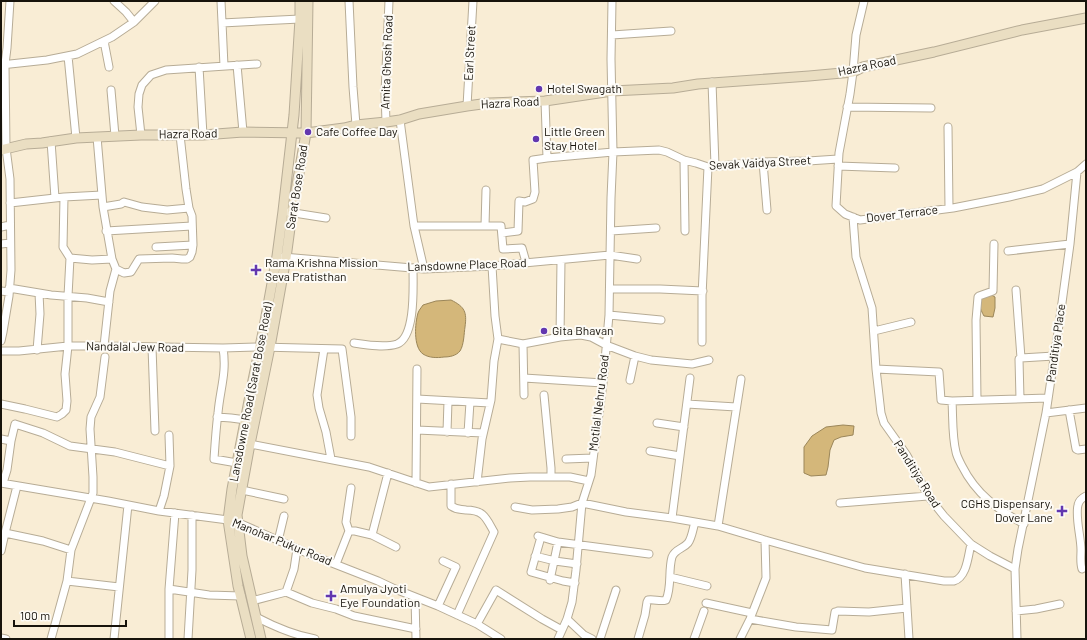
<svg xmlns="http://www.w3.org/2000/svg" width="1087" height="640" viewBox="0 0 1087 640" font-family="Barlow,sans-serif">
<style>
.water{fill:#d4b77a;stroke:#9b8659}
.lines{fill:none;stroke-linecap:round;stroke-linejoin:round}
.street-casing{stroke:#b7ac96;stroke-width:9}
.secondary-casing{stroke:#b7ac96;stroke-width:11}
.street{stroke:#fff;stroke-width:7}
.secondary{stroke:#eadec2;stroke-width:9}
.poi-dot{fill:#6237af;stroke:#fdfbf6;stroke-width:1.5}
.labels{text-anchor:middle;stroke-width:4;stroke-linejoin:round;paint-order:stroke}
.street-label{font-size:12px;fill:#17130b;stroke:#fdfbf6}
.poi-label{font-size:12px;fill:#17130b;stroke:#fdfbf6;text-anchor:start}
</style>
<rect width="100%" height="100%" fill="#f9edd5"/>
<path class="water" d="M988,293L995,297V308L993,317L984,316C980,309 978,303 981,296Z
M451,300C465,307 467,312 465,327C464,333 464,345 460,351C456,356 449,357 444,357C437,358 429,358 423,354C413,347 415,323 418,313C419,310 421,308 423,305L436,301Z
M843,425L854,426L853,435L841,437L834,440L830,450L828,467L826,475L811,476L804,473V447L812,436L826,427Z"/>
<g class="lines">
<g class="street-casing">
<path id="street" d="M114,1L126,12L134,22
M221,1L224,66
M349,1L353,87L356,125
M864,1L856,35L853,72L850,94L839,153L836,206L845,214L860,220L953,208L1009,197L1043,189L1077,172L1086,164
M222,23L300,19
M612,35L671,31
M104,41L109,67
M68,56L76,138
M1,65L47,60L77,54L112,37L134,22L155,1
M237,65L243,132
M199,67L203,135
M712,82L715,166
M111,90L115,136
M545,101L547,158L613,152L659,150L667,152L684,160L696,163L708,167L763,162L808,161L838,159
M467,106L473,1
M847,107L931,108
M400,120L414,226L424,269
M386,122L385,93L389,1
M948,127L949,208
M141,135L138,107L139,94L142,85L151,75L166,70L257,64
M97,137L103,207L112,259L116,269L124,273L131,272L139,259L172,258L182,259H187L190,257L192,252L193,245L192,216L189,208L186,189L180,135
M51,141L55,198
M684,160L685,231
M763,162L767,210
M838,166L895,168
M10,203L64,197L102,195
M103,207L121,204L124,202L142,207L167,210L189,208
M288,212L326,218
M853,217L856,257L872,308L876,369L881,413L884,423L906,454L914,468L928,496L944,516L971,544L990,556L1015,569
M414,226H501L503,249L522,248L526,262
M485,226L486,190
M1,227L10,225
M106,231L192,226
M611,231L656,228
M502,233L518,231L519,201L525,202L533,199L535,192L533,160L547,158
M1,244L10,243
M156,247L193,245
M1008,251L1070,244
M283,257L424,269L492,266L610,255L637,259
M70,258L92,260L112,259
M9,288L51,295L87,298L109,302
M610,289H660L703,291
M1016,290L1021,358
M1,291L9,292
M609,315L661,320
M874,331L911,322
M560,337L561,260
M498,339L523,344L560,337L581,335L591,337L606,345L635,356L651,360L692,364L709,360
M1,341L3,332L9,296L11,270L10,179L6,148L5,64L7,48L10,1
M702,342V296L708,167
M354,343C367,345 385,348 397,344C416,337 413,285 413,268
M523,344L524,395
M104,346L110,291L116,269
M152,347L155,431
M223,348C227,373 220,389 218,413C216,428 215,444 214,459L237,463
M324,349L317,395L319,408L326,432L331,459
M37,350L40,314L39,293
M1,351H19L68,346H104L223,348L260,347L342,349L351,417V436
M876,369L939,372L941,400L952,401L1048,398
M524,378L603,383
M630,380L635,356
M544,395L551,468V477
M417,399L490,403
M1020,399L1019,359L1021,358L1054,356
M977,400L976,320L978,297L979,296L993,291L994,244
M952,401C953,418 952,436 956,452C957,457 960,462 962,466C976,494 998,510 1024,524
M1,404L25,409L57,417L62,414L66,410L67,401L65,374L68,346V296L70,258L63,247L64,197
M687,404L736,407
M1069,410L1076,449L1078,450L1086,449
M1046,413L1086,408
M217,417L231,418L246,420
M657,423L684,427
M417,430L483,433
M447,432L448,401
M468,433L470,402
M1,439L11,441L15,424L43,433L70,446L115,452L170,466
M245,443L369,467L429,487L510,478L530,477H570L589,481
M650,451L680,456
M566,459L593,458
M477,482L482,439L491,400L494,361L498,339L495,316L492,266
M1,483L108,501L159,511L228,520L239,523L309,554L378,581L395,589L438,606L477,624L501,639
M3,483L7,470L11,441
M416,483L417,369
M451,484V506C457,510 459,509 466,510C484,510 486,518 494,532L457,615
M242,490L284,499
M840,503L928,496
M515,507L532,510L558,509L572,507L582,503L626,512L672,518L718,526L765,540L865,568L944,581C947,581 951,581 954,581C967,577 968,556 971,544
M159,511L164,496L170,466L169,435
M672,518L690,378
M718,526L741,379
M349,531L346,522L351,488
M5,533L43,541L71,550
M372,535L396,547
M538,536L558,542L649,554
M541,537L531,572L563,581L575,583
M278,541L284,516
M1,551L5,533L17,486
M535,556L555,561L577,564
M336,564L349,531H355L372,535L388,473
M1082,569C1080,563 1081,556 1081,550C1081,537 1075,517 1078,505C1079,500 1082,498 1086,496
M905,574L909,639
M670,577L707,586
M550,580L558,542
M67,581L71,550L93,493V477L90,429L91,417L100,397L105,357
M169,589L209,595L241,596
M286,592L312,603L336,609L354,616L416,629
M415,597L416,639
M252,601L286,592L294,569L297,549
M706,603L752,613
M438,606L456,567L443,561
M838,611L869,612L907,608
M1016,611L1036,609L1060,604
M256,617C275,627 294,635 315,639
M567,619L584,635L592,639
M750,619L796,627L832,630L835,612
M477,624L496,590L542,619L562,630
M1,638L6,639
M51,639L67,581L119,587
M114,639L128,505
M169,639V589L175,513
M188,639L192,570V515
M558,639L567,619L572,602L576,570L582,503L591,475L603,383L609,315L611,198L613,152L611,59L612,1
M600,639L616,590
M638,639L645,615L647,602L648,600C654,599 661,602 666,600C672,587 668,571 672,557C675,549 683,549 688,543C692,538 693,528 695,522
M694,639L704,611
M740,639L750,619L766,578L765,540
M1017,639L1015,569L1018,549L1046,413L1058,332L1070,244L1077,172"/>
</g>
<g class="secondary-casing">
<path id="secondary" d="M1,150L26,144L42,143L76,138L141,135H203L243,132L306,133L344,128L356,125L386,122L400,120L419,114L467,106L489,103L545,101L612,91L673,88L698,84L809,76L853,72L863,67L934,52L1022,30L1086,18
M251,639L238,586L228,520L232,489L252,385L264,327L277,256L283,211L294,115L300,19V1
M261,639L242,556L237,515L250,444L270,347L286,258L292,213L306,133L308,1"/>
</g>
<use href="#street" class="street"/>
<use href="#secondary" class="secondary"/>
</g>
<g class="poi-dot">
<circle cx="539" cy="89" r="4"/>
<circle cx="308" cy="132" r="4"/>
<circle cx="536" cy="139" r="4"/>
<path d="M254 264h4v4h4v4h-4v4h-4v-4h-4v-4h4z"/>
<circle cx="544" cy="331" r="4"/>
<path d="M1060 505h4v4h4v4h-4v4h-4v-4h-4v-4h4z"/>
<path d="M329 590h4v4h4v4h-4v4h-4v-4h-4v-4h4z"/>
</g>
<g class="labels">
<g class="street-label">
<text transform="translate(470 53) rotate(-87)" y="4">Earl Street</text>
<text transform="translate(387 62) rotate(-88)" y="4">Amita Ghosh Road</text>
<text transform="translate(867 66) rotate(-12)" y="4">Hazra Road</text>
<text transform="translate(510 103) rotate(-3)" y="4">Hazra Road</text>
<text transform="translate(188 134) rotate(-1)" y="4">Hazra Road</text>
<text transform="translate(760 163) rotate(-3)" y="4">Sevak Vaidya Street</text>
<text transform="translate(297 187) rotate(-81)" y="4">Sarat Bose Road</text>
<text transform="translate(902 214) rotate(-7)" y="4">Dover Terrace</text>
<text transform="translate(467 265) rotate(-2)" y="4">Lansdowne Place Road</text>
<text transform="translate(1056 343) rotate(-82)" y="4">Panditiya Place</text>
<text transform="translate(135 347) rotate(1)" y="4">Nandalal Jew Road</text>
<text transform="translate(251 392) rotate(-79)" y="4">Lansdowne Road (Sarat Bose Road)</text>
<text transform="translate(599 403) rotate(-83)" y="4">Motilal Nehru Road</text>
<text transform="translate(917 474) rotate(58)" y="4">Panditiya Road</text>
<text transform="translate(282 542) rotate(22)" y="4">Manohar Pukur Road</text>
</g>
<g class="poi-label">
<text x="547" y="93">Hotel Swagath</text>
<text x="316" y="136">Cafe Coffee Day</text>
<text x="544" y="136">Little Green<tspan x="544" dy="14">Stay Hotel</tspan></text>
<text x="265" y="267">Rama Krishna Mission<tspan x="265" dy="14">Seva Pratisthan</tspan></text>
<text x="552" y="335">Gita Bhavan</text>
<text x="1053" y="508" text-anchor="end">CGHS Dispensary,<tspan x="1053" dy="14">Dover Lane</tspan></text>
<text x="340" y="593">Amulya Jyoti<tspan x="340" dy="14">Eye Foundation</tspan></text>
</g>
</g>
<rect width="1087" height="640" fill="none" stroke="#17130b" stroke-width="4"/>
<path d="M14 620v6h112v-6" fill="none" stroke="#17130b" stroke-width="2"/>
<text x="20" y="620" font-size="12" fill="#17130b" stroke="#fdfbf6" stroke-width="3" paint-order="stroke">100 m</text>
</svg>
